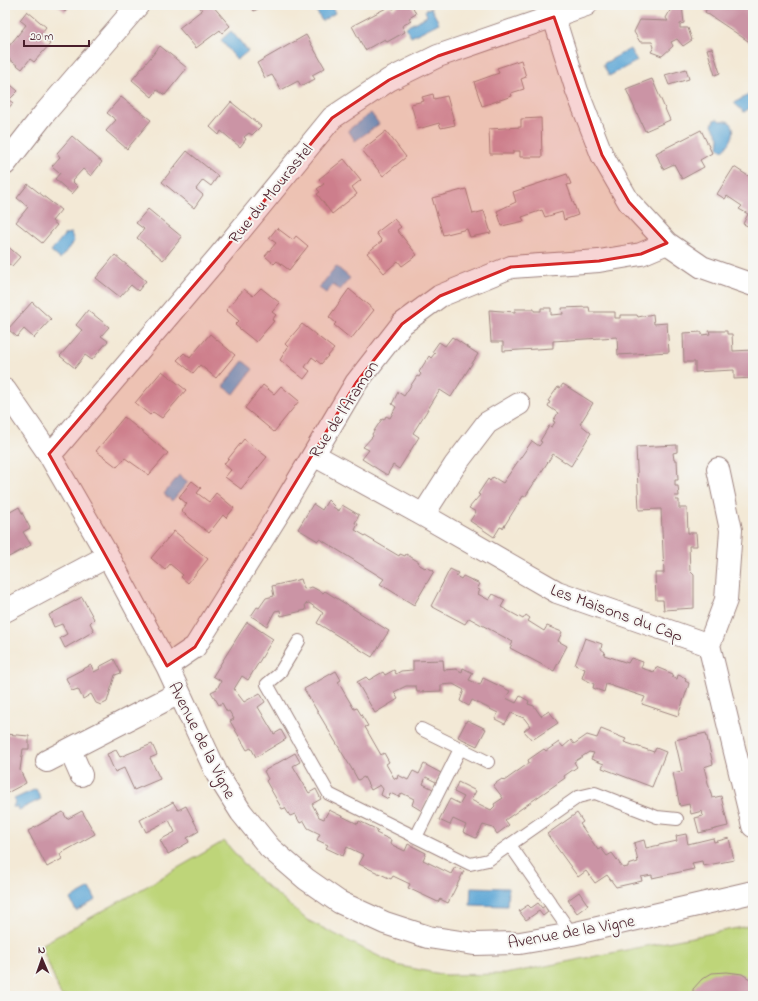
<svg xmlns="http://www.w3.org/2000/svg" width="758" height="1001" viewBox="0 0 758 1001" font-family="'Indie Flower',sans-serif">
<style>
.green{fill:#bed579;stroke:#847a52}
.water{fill:#5fa7d6;stroke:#546380}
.building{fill:#cb94a5}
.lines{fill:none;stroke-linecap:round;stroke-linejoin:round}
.lane-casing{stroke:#9e8480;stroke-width:14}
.street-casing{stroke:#9e8480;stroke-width:24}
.lane{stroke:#fff;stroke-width:12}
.street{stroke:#fff;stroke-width:22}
.marked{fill:#d62828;fill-opacity:0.2;stroke:#d62828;stroke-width:3;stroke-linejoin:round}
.labels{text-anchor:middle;stroke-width:4;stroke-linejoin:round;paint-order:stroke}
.street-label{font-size:17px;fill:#4a1f2b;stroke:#f6f6f2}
</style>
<rect width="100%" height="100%" fill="#f6f6f2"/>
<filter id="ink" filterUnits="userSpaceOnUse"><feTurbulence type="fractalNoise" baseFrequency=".025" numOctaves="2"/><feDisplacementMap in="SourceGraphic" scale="8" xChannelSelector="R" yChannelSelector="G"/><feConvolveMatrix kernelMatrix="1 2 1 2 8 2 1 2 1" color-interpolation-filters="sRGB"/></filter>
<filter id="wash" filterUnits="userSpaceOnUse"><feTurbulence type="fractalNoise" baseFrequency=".012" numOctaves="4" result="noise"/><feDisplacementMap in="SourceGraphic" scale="16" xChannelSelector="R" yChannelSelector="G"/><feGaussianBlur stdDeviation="0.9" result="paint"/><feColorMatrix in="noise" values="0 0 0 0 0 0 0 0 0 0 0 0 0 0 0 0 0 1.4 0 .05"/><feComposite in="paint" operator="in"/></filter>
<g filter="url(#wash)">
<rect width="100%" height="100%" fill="#f3e9d6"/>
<path class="green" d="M224,841L255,876L307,920L396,965L445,975L505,974L753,925V996H61L41,945L135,893Z"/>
<path class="water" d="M313,5H331L335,13L322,21Z
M431,8L439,23L411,37L406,27L427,16L425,10Z
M231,31L248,51L237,60L221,40Z
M630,49L637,61L609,76L603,64Z
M753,92V111L750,108L744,112L734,103Z
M371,113L379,124L355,141L348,130Z
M718,119L720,121C740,118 735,141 723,150L718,148L719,137L712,125L714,120Z
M71,233L74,241L60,259L51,251L65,234Z
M336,266L350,278L340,290L333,285L326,293L319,288Z
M243,361L253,369L234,394L223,386Z
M179,475L188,482L172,501L164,494Z
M36,789L41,799L19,810L18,807H13L15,802L14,799Z
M471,887L508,888L507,906L470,905Z
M90,888L96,900L76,911L70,899Z"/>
<g id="blocks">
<path class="building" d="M57,5H71L65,12Z
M198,5H212L230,26L222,33L220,30L196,48L179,28L202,10Z
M250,5H265L254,11Z
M400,5H412L416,14L409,18L411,21L402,26L405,32L387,42L385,39L365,50L352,26L390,6L393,9Z
M673,5H682L684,23L680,24V28H688L692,40L683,46L677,39L671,42L673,46L662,56L651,52L654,47L652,42H640L634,32L640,20L668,21L666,18Z
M702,5H753V40L751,43L705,12L707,8Z
M27,11L46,27L40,35L50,44L34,62L30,59L22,69L5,56V51L26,25L20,20Z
M306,35L325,68L312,75L315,79L301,86L298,81L281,90L272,75L265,78L257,63Z
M160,46L187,68L165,95L157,90L152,97L132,80Z
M712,48L720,73L715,75L707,49Z
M521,60L526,77L521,79L524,89L511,93L512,96L482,106L474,82L499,73L497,68Z
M686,69L689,79L669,85L665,75Z
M652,79L670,120L645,131L626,89Z
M5,80L18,91L9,100L13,103L5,112Z
M433,94L434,99L447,96L455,125L441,128L439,123L418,129L411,104L424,101L422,97Z
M121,97L151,120L127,149L106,131L116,120L107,113Z
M231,102L261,126L252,135L249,133L244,137L246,139L240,147L221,131L219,135L210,127Z
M541,118L542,157H520V151H513V154H490L489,129L521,127V119Z
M701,130L712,153L700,160L704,167L682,179L674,164L663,169L656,153Z
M386,131L406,157L383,176L362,150Z
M72,136L102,162L91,176L83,169L72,181L78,187L72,194L55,179L60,173L52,166L60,157L57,153Z
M187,151L218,176L211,186L203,180L196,189L203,195L194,208L162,182Z
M344,159L361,180L352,187L357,194L332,214L317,194L320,192L317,189L324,184L319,179Z
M734,167L753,179V228L743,224L748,214L739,209L742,206L727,196L725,199L717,194Z
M567,174L571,184L567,185L578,215L564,220L562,212L545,217L542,210L522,217L524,221L502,226L497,211L516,202L513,192Z
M28,184L61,210L52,221L57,225L42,243L16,222L28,207L17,198Z
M466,189L473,214L484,211L491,233L470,237L467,229L443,235L432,198Z
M148,209L182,237L163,260L137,238L144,229L136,223Z
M394,219L401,227L397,230L417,255L402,266L398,261L384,273L367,253L382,241L376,233Z
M277,228L293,240L296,236L308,246L289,270L277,261L274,264L265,256L276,243L269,238Z
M5,244L20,257L12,266L6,262L5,263Z
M115,255L146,281L138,291L131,285L120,297L96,278Z
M261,288L280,303L272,312L276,315L272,320L274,321L256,342L235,325L239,321L226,310L244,289L253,296Z
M349,289L374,310L351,339L334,325L336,323L329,317Z
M32,302L51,319L34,338L24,329L17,337L8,329Z
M589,307L590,312H615V318H620V315H637L638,317L653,314L654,324L667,323L669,352L618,355L617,337L553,341V348L503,351V342H491L489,310L515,312V309H534V311H541V308H551V315L563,314L562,308Z
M88,310L109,327L101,336L108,341L92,360L85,355L75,368L60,356L82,330L76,325Z
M302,324L334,349L321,364L312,357L305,367L310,371L304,379L280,360L288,347L285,344Z
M709,331H727V334H732L733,351L753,350V378L734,379V370L695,372V362H684L683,333L702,332V335L710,334Z
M210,334L235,355L216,378L200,365L193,373L177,360L184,353L190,358Z
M452,337L478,354L451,397L440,390L413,433L419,437L399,469L393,465L387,475L362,459L369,450L363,447L373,436L372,434L382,419L384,420L386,416L390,418L396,407L392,404L398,392L404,396L417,376L419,377L421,374L419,372L429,356L431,358L435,353L432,352L439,342L445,346Z
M162,371L186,390L162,418L153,412L150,415L135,403Z
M563,384L593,403L580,424L591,433L571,466L553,454L525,497L523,496L503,528L500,527L494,537L470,521L476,512L469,508L480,495L478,494L488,479L490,481L493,477L503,483L532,441L539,446L542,442L540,441L549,426L552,427L555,422L553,421L558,413L548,406L550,402L548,401L558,387L560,388Z
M263,385L274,394L281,386L299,401L274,432L245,408Z
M124,417L168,453L149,475L125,458L117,467L96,451Z
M244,439L267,457L241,489L225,477L231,470L224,464Z
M677,445V452L673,453L674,460H677L678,480H675V486H678L679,496H675L676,500H679V508H687L688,533H696L697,546H689L690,571L694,575V608L664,610L663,600H656L655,573H664L661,509L639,510L636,447Z
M192,481L201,488L197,493L209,502L216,493L234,508L226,518L223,515L209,533L181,511L187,504L179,497Z
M328,500L334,506L333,507L339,511L342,505L359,515L355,523L358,524L355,530L399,556L400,554L405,556L406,554L419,562L418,564L425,568L426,567L434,571L414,605L380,584L384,579L320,539L318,541L298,529L313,504L322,510Z
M19,507L30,528L23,532L31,545L5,559V526L7,525L5,515Z
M174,531L208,559L188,583L181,577L183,575L170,564L165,570L151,558Z
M450,569L458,573L456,576L461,579L463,576L480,584L477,589L480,590L478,594L489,600L493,594L505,600L501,607L523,619L526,615L530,618L528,621L544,631L547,626L562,632L558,641L567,646L554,671L510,648L513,642L469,618L465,624L431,606Z
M301,579L304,589L312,587L323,593L325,591L389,631L372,657L317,623L323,613L309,603L305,604L306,610L281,616L280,610L275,611L267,626L251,616L257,607L259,608L266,598L274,596L272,586Z
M82,597L94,619L90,623L94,631L65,648L60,638L67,634L62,624L54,627L49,615Z
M247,622L273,639L248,680L242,676L234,689L244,702L260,693L265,702L258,707L274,734L281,730L286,739L256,757L251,748L247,750L230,721L234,719L229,711L227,712L222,703L219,705L211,692L217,689L221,681L213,676Z
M585,638L602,644L601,649L605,652L604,655L628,663L631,658L643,662L641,668L654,672L656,667L673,674L672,677L677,679L678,675L686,678L685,681L689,683L688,687L678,716L642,704L645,697L606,684L604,692L593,688L594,684L582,678L585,669L575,665Z
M114,659L121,673L115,675L107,702L101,705L96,703L91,694L83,699L78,689L72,691L66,678L91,665L94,672L100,669L99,667Z
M443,660L444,670L456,669L462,672L463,668L473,673L469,680L480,685L483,678L510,691L506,698L516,703L520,696L529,701L528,704L534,706L541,716L549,711L558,723L532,740L524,731L530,726L524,718L511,713L505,724L495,719L498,713L472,700L469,706L460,701L464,690L453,684L441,685V691L417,692L416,686H406L394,692L398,699L375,713L357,682L366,677L369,680L383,672L385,675L394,670L396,674L401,671L413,670V661Z
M336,671L341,680L338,682L354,709L357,708L368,726L365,727L381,755L384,753L389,762L386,764L394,778L397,779L398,775L408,780L413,771L419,774L424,764L441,773L436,782L426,777L423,784L433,789L422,811L412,805L414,799L402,793L399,797L390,793L388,799L381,795L383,789L380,785L371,790L364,777L358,780L353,771L304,689Z
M467,720L486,729L477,746L458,737Z
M601,729L626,739L624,742L654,752L656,748L666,752L652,787L602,768L604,764L591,759L594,753L589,752L574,762L577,767L564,776L565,778L505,820L509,825L497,834L493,828L483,825L476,838L463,832L466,825L453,819L450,825L439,820L450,799L460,804L464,797L454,792L458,782L476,791L471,800L491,810L495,806L494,804L503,798L493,785L502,779L504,781L529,763L528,760L544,749L546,751L559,742L563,747L571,740L574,744L587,735L597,738Z
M706,733L713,764L704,767L708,783L712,798L721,796L728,826L699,833L695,818L703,816L702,811L691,814L689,804L680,806L673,773L682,771L675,740Z
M5,734L29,736V749H23L20,770L26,783L5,794Z
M152,744L157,755L150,758L160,779L134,790L124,768L115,772L107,754L116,750L120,757Z
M295,753L300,762L293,766L309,793L316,789L321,799L312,804L319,817L324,819L329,810L358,824L359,821L378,830L376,833L391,840L390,844L405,851L408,844L426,853L423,860L451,874L455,867L464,871L448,903L440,899L438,902L408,888L410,884L393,876L391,879L359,864L364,855L347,847L343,856L326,848L328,845L317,840L320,834L308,828L304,821L300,823L295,814L290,816L285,808L282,809L266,781L268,779L264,771Z
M173,802L178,810L186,806L199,831L187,838L189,842L168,854L160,840L175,832L169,820L146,832L140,820Z
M82,811L95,834L60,854L62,859L47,867L28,831L63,812L67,819Z
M577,813L583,822L580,824L598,850L601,848L607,856L612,853L623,868L628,867V865L638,862L634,843L644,840L646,848L677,841L676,836L686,834L688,844L713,838L714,842L729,838L734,860L703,866L702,861L692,863L694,869L652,878V875L641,877L642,881L616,887L607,875L595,883L586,871L578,877L547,834Z
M579,892L588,905L577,913L568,900Z
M538,903L542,908L545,906L548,912L543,916L539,911L526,920L519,911L528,905L531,908Z
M727,972L742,974L753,981V996H693V989L702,979L712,973Z"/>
</g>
</g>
<g filter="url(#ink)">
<use href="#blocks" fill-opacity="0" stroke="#9e8480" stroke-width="1"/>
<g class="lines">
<g class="lane-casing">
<path id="lane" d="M299,641L279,674L267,684L329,794L470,864L488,860L578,797L595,793L657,817L677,819
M421,729L488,762
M416,837L460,749
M510,845L572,934"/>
</g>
<g class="street-casing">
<path id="street" d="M550,5L577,91L602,155L629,202L667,243L702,267L753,285
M5,164L44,114L138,5
M5,390L49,454L108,556L167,666L217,774L241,812L270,848L306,879L339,902L385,923L428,937L474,944L520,943L572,934L753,892
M49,454L57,447L220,255L332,118L389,80L438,56L586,5
M314,455L423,515L557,592L709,645L753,826
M423,515L455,465L487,423L519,404
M5,611L108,556
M709,645L726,600L731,530L718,469
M167,666L195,647L280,511L356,383L402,324L440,296L511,267L599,261L641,254L667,243
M70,750L81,775
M47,761L179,693"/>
</g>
<use href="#lane" class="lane"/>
<use href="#street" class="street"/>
</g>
</g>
<path class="marked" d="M554,17L602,155L629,202L667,243L641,254L599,261L511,267L440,296L402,324L356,383L195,647L167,666L49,454L220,255L332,118L389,80L438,56Z"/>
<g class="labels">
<g class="street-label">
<text transform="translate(270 193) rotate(-51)" y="6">Rue du Mourastel</text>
<text transform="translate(343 409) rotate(-57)" y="6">Rue de l'Aramon</text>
<text transform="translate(617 612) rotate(20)" y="6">Les Maisons du Cap</text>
<text transform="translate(203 740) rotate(63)" y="6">Avenue de la Vigne</text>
<text transform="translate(571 931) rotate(-10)" y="6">Avenue de la Vigne</text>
</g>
</g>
<rect width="758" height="1001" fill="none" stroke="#f6f6f2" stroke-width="20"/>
<g transform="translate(42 959) rotate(358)" stroke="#f6f6f2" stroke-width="3" paint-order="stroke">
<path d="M0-3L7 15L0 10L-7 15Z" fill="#4a1f2b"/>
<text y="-6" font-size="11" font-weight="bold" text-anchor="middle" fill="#4a1f2b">N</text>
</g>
<path d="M24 40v6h65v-6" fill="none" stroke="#4a1f2b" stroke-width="2"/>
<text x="30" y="40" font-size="12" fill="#4a1f2b" stroke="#f6f6f2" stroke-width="3" paint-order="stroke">20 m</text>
</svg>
